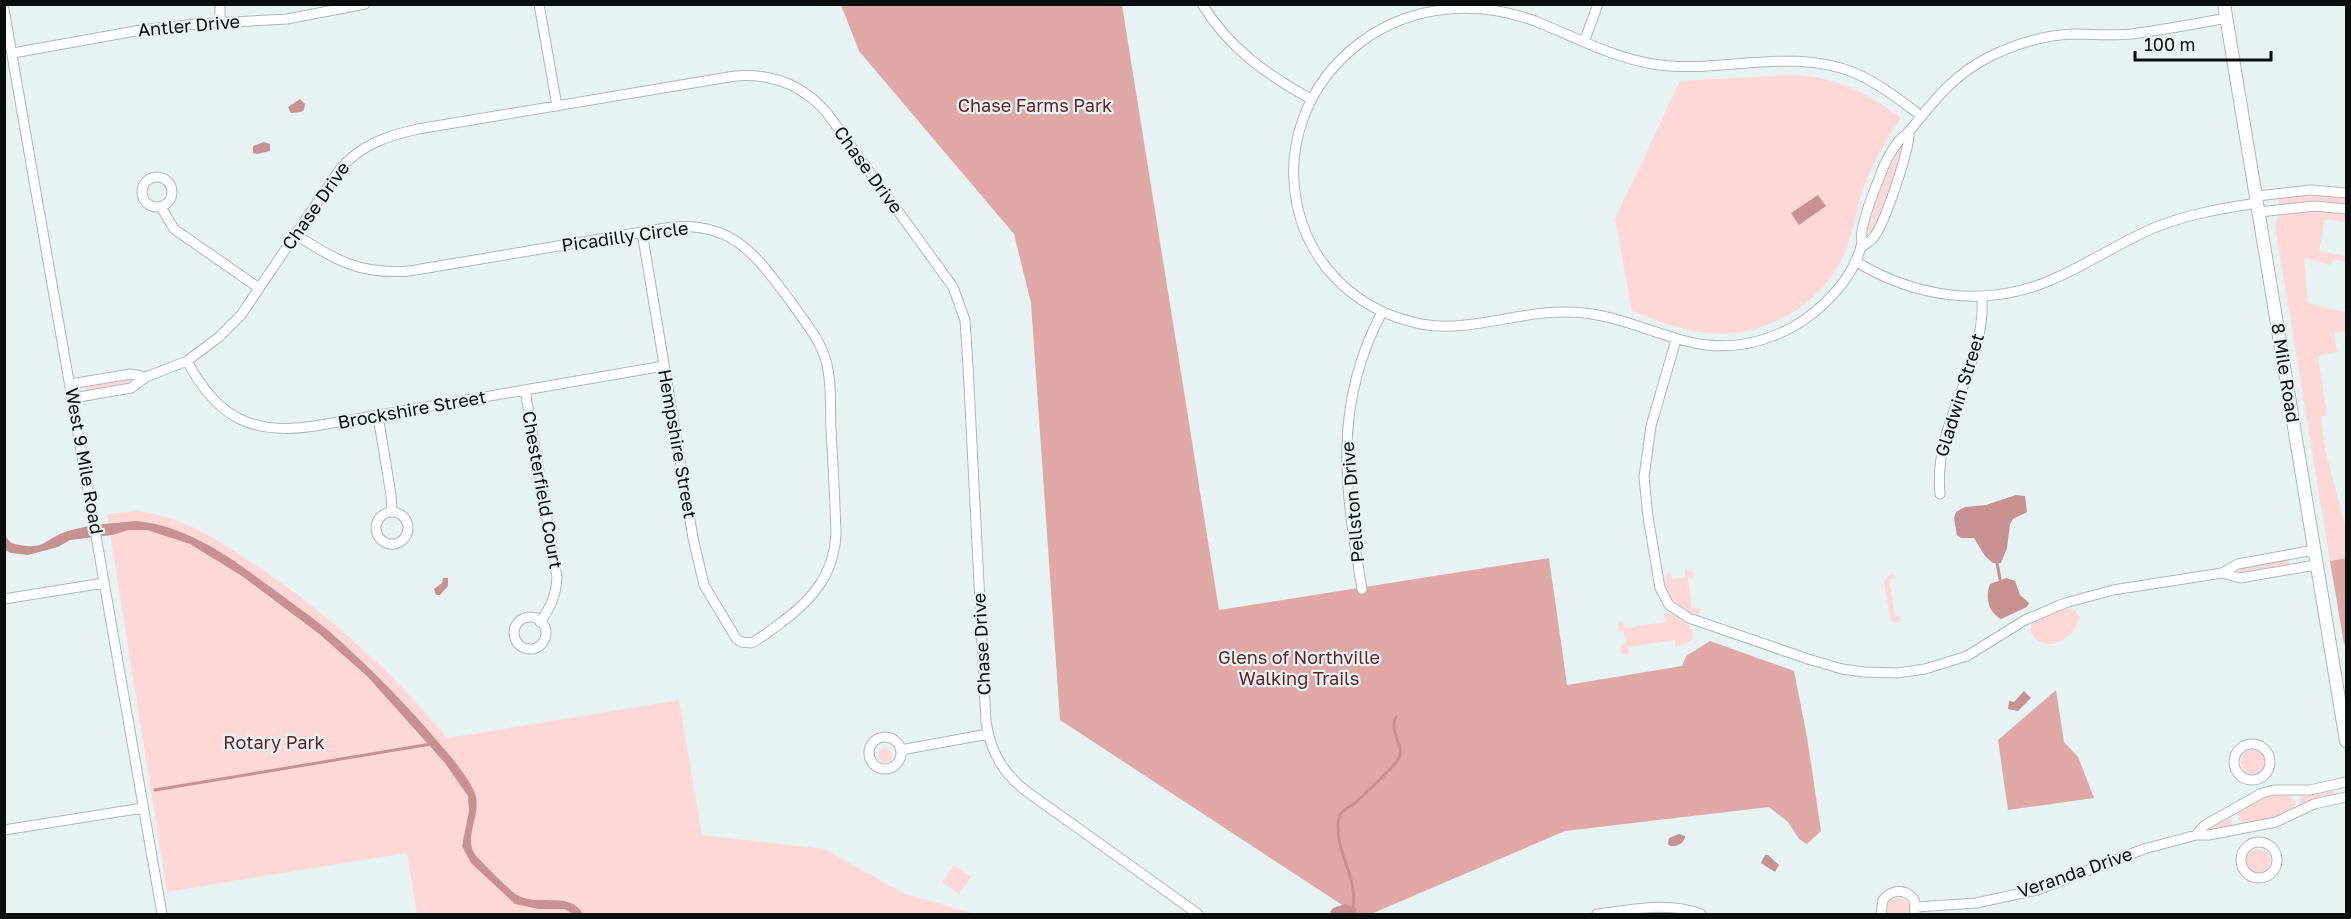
<svg xmlns="http://www.w3.org/2000/svg" width="2351" height="919" viewBox="0 0 2351 919" font-family="'Golos Text',sans-serif">
<style>
.green{fill:#fdd8d7}
.forest{fill:#dfa8a7}
.water{fill:#c69190}
.lines{fill:none;stroke-linecap:round;stroke-linejoin:round}
.stream{stroke:#c69190;stroke-width:3}
.minor-casing{stroke:#aeb8b9;stroke-width:11}
.major-casing{stroke:#aeb8b9;stroke-width:14}
.minor{stroke:#fff;stroke-width:9}
.major{stroke:#fff;stroke-width:12}
.labels{text-anchor:middle;stroke-width:4.5;stroke-linejoin:round;paint-order:stroke}
.street-label{font-size:18px;fill:#0a0e0e;stroke:#e7f2f3}
.park-label{font-size:18px;fill:#632126;stroke:#e7f2f3}
</style>
<rect width="100%" height="100%" fill="#e7f2f3"/>
<path class="green" d="M1788,75C1832,75 1867,92 1901,118C1885,142 1870,168 1861,195C1855,217 1851,241 1841,261C1817,308 1760,339 1707,333C1681,331 1656,320 1632,311L1615,219L1680,81Z
M1903,143V151L1873,232H1869L1868,227L1883,180Z
M2304,195L2346,197V204L2323,202L2282,205L2278,202L2281,198Z
M2312,211H2326L2346,215V220L2343,222L2325,219L2319,251L2346,256V262L2334,259L2331,265L2304,258L2308,303L2346,312V331L2334,333L2337,352L2318,356L2327,415L2321,417L2325,449L2346,529V558L2330,561L2275,225L2277,217L2287,213Z
M130,379L133,383L87,391L86,389L88,386Z
M136,511C180,515 215,538 251,562C325,611 390,669 447,738L679,700L702,835L824,849L903,893L975,914H417L407,853L167,892L107,514Z
M2286,560L2290,562L2289,565L2242,573L2238,572L2241,567Z
M1685,570L1693,572L1694,577L1688,578L1692,609L1699,608L1701,610L1698,614C1682,612 1656,590 1667,573L1670,572L1672,579L1685,577Z
M1890,574L1895,575V578L1889,579L1895,617L1901,616L1900,622L1895,623L1890,619L1884,581Z
M2067,608L2076,611L2079,617C2076,640 2042,657 2030,631L2032,622Z
M1669,613C1680,619 1696,625 1692,640L1676,648L1675,640L1628,647L1629,655L1622,654L1620,646L1626,644L1624,630L1617,631L1619,623L1623,621L1625,628L1665,622L1664,614Z
M878 755a7 7 0 1 1 14 0a7 7 0 1 1-14 0Z
M2241 762a12 12 0 1 1 24 0a12 12 0 1 1-24 0Z
M2331,791L2335,793L2331,796L2301,804L2299,800L2301,795Z
M2273,794L2290,795L2296,802L2294,808L2278,817L2244,824C2239,821 2237,816 2239,810L2259,799Z
M2230,816L2233,826L2206,832L2205,829Z
M2246 861a12 12 0 1 1 24 0a12 12 0 1 1-24 0Z
M954,865L971,877L959,894L942,882Z
M1899,897L1909,903V914H1887L1886,908L1889,901Z"/>
<path class="forest" d="M841,5H1122L1219,610L1549,558L1567,685L1682,666L1686,656L1710,641L1794,671L1807,737L1821,831L1807,844L1799,839L1788,822L1769,807L1565,831L1371,914H1356L1060,720L1031,303L1014,234L859,51Z
M2346,558V644H2344L2330,561Z
M2056,690L2064,742L2078,757L2094,798L2008,810L1998,740Z"/>
<path class="water" d="M300,99L305,104L304,110L301,112L291,113L288,107Z
M264,142L270,144V151L257,154L253,153V146Z
M1818,195L1826,206L1799,225L1791,213Z
M2016,495L2025,496L2027,512L2013,519L2010,524L2007,548L2001,563H1993L1985,556L1974,538H1961L1957,535L1954,518L1956,512L1965,507L1986,505Z
M136,521C180,525 220,550 254,575C279,594 306,612 330,632C364,662 396,694 426,728C443,748 461,766 473,789C486,811 459,839 478,858C487,867 511,893 521,897C542,905 571,892 583,914H574L564,909H539L515,904L471,863L462,846L469,811L468,796L445,763L367,676L318,633L242,576L190,544L147,530H128L112,535L70,540L58,547L28,555L11,553L5,550L4,535L11,543C48,553 43,537 72,530C93,524 115,523 136,521Z
M443,578H448V586L440,595H436L434,589L442,583Z
M2006,578L2015,581L2020,595L2029,603L2027,607L2001,619C1988,612 1985,597 1990,584Z
M2024,691L2031,698L2018,711L2008,709L2009,701L2014,702Z
M1679,834L1685,836C1685,843 1677,847 1670,846L1668,844L1669,838Z
M1765,855H1768L1779,865L1775,872L1761,863Z
M1345,904L1357,909L1356,914H1333L1330,912L1333,908Z"/>
<g class="lines">
<path class="stream" d="M1997,563L2000,579
M155,790L431,744
M1352,914C1360,878 1337,858 1338,825C1339,807 1350,809 1360,799C1372,786 1387,774 1398,760C1407,747 1388,734 1396,717"/>
<g class="minor-casing">
<path id="minor" d="M220,4V23
M539,4L557,106
M1202,4C1229,48 1267,75 1311,99
M4,9L162,914
M1584,42L1598,4
M13,53L141,30L196,24L287,19L365,4
M1920,115C1900,100 1878,83 1855,73C1790,46 1721,75 1653,64C1611,57 1575,37 1535,21C1477,0 1412,4 1361,42C1249,126 1282,296 1421,324C1473,334 1528,306 1585,313C1654,322 1699,365 1773,336C1809,323 1848,288 1860,250C1864,239 1860,242 1862,231C1865,213 1873,193 1880,176C1884,164 1891,151 1898,142C1902,137 1908,133 1912,128C1935,99 1955,74 1989,57C2015,44 2044,35 2073,34C2092,34 2111,36 2131,34C2163,30 2195,24 2227,18
M142 192a15 15 0 1 1 30 0a15 15 0 1 1-30 0Z
M2257,196L2311,190L2346,193
M161,207L174,229L259,288
M2259,212L2315,206L2346,209
M295,234C334,260 361,275 409,271L672,227C735,222 757,257 791,302C804,321 820,339 826,361C832,382 830,407 831,429C833,464 835,499 836,534C834,574 813,599 782,622C772,629 762,638 751,643L741,642L736,638L704,585L693,538L642,232
M1862,247C1865,244 1870,242 1873,238C1884,226 1910,149 1909,132
M1855,261C1914,297 1985,309 2051,280C2087,265 2120,242 2156,227C2189,214 2223,208 2258,203
M1676,340L1651,426L1644,477L1648,517L1660,588L1669,605L1689,618L1808,659L1842,669L1864,672L1897,673L1925,669L1967,656L2025,620L2065,603L2113,590L2222,573L2238,564L2314,550
M187,361C217,417 251,436 315,426L664,366
M70,384L131,374L146,377
M525,390L557,577C556,595 551,607 540,622
M73,398L131,388L146,377L187,361L219,337L241,315L340,169C362,144 387,136 418,129L735,76C772,73 803,85 827,113L953,287L965,320L968,366L986,722C991,753 1003,773 1026,791L1198,914
M378,416L391,495L392,512
M1940,494C1933,420 1986,369 1982,297
M376 528a16 16 0 1 1 32 0a16 16 0 1 1-32 0Z
M2222,573L2240,578L2316,565
M1362,589C1345,488 1332,407 1382,312
M4,599L104,583
M514 633a16 16 0 1 1 32 0a16 16 0 1 1-32 0Z
M869 753a16 16 0 1 1 32 0a16 16 0 1 1-32 0Z
M2234 762a18 18 0 1 1 36 0a18 18 0 1 1-36 0Z
M901,750L988,734
M4,830L143,808
M2196,835L2205,825L2262,793L2274,790H2310L2346,782
M2241 860a18 18 0 1 1 36 0a18 18 0 1 1-36 0Z
M1916,907L1976,903L2037,890L2144,849L2196,835H2209L2276,822L2314,804L2346,797
M1597,914C1632,910 1667,901 1701,914
M1881,914L1883,900C1892,889 1905,888 1914,900L1915,914"/>
</g>
<g class="major-casing">
<path id="major" d="M2224,4L2346,741"/>
</g>
<use href="#minor" class="minor"/>
<use href="#major" class="major"/>
</g>
<g class="labels">
<g class="street-label">
<text transform="translate(189 26) rotate(-5)" y="6">Antler Drive</text>
<text transform="translate(868 170) rotate(54)" y="6">Chase Drive</text>
<text transform="translate(316 206) rotate(-55)" y="6">Chase Drive</text>
<text transform="translate(625 237) rotate(-8)" y="6">Picadilly Circle</text>
<text transform="translate(2285 373) rotate(81)" y="6">8 Mile Road</text>
<text transform="translate(1960 395) rotate(-73)" y="6">Gladwin Street</text>
<text transform="translate(412 410) rotate(-10)" y="6">Brockshire Street</text>
<text transform="translate(677 444) rotate(80)" y="6">Hempshire Street</text>
<text transform="translate(84 461) rotate(80)" y="6">West 9 Mile Road</text>
<text transform="translate(542 490) rotate(80)" y="6">Chesterfield Court</text>
<text transform="translate(1353 502) rotate(-95)" y="6">Pellston Drive</text>
<text transform="translate(982 644) rotate(-93)" y="6">Chase Drive</text>
<text transform="translate(2075 873) rotate(-19)" y="6">Veranda Drive</text>
</g>
<g class="park-label">
<text x="1035" y="112">Chase Farms Park</text>
<text x="1299" y="664">Glens of Northville<tspan x="1299" dy="21">Walking Trails</tspan></text>
<text x="274" y="749">Rotary Park</text>
</g>
</g>
<rect width="2351" height="919" fill="none" stroke="#0a0e0e" stroke-width="12"/>
<path d="M2135 51v9h136v-9" fill="none" stroke="#0a0e0e" stroke-width="3"/>
<text x="2144" y="51" font-size="18" fill="#0a0e0e" stroke="#e7f2f3" stroke-width="4.5" paint-order="stroke">100 m</text>
</svg>
